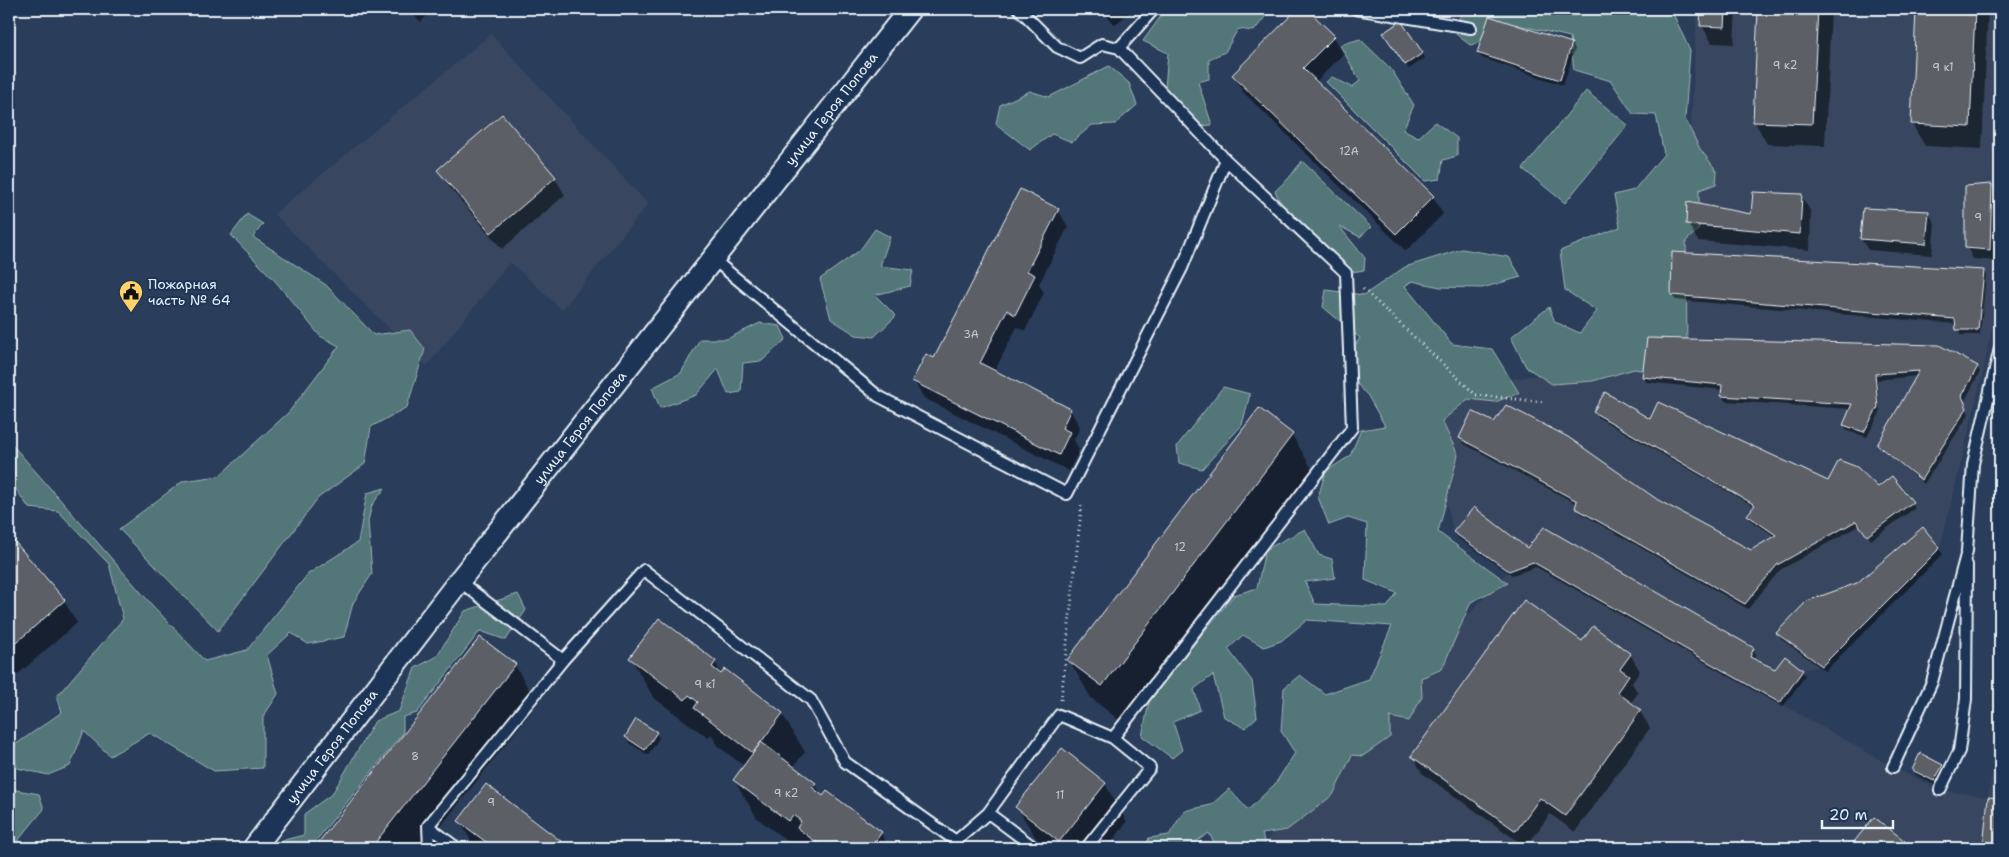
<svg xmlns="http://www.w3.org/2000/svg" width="2009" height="857" viewBox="0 0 2009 857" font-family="'Shantell Sans',sans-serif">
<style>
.built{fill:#39475e}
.green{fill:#527678;stroke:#9db4b8}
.shadow{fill:#0007;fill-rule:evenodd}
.building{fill:#5c5e66;stroke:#e8f1f8}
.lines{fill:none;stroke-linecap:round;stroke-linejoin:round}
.service-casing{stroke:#e8f1f8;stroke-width:14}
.minor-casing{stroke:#e8f1f8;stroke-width:25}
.path{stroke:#e8f1f8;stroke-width:3;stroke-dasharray:1 4;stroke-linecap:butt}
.service{stroke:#1d3557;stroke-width:10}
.minor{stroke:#1d3557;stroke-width:21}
.labels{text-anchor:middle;stroke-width:4;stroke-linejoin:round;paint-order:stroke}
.number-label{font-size:11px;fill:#c5ccd4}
.street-label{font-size:14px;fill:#e8f1f8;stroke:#1d3557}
.poi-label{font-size:14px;fill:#e8f1f8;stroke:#1d3557;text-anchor:start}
</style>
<rect width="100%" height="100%" fill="#2a3d5a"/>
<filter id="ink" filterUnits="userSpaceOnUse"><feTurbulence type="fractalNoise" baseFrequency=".02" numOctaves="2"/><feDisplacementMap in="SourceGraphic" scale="10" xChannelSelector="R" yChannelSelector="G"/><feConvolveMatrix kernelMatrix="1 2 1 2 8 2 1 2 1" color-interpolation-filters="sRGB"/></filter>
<g filter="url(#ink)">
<path class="built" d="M1697,9H1999L1990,250L2000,271V289L1982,377L1940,548L1822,666L1803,670L1780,703L1893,767L1940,790L1988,797L2000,724V848H1259L1508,571L1453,532L1431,426L1471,385L1627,362L1686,224Z
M491,34L648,204L562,310L510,262L427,366L274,214Z"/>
<path class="green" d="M1166,9H1271L1254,31L1238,29L1225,52L1209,59V79L1198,82L1212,125L1200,126L1165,88L1168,53L1143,41Z
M1458,9H1671L1690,51L1685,119L1700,149L1717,171L1716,184L1699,190V229L1686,241L1687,353L1664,373L1634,369L1593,381L1552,384L1526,367L1511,337L1549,307L1555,322L1580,333L1597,311L1565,290L1560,251L1620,227L1614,195L1634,190L1664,154L1656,115L1633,114L1611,81L1574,70L1570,37L1514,24L1493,40L1470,45L1452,31L1462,13Z
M1360,39L1391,69L1414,105L1403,130L1418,138L1435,122L1457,138V156L1443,160L1440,179L1425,181L1326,82L1332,77L1352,87L1360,81L1340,45Z
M1109,66L1129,83L1137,105L1115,124L1092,125L1072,142L1052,134L1030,150L996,124L1000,105L1030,91L1049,97Z
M1586,91L1628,125L1565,203L1523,169Z
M1302,161L1371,227L1360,237L1339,226L1365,258L1364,270L1352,272L1305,226L1289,223L1275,191L1289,178Z
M247,214L263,224L253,237L326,285L374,335L410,330L425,349L407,407L371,427L365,464L318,498L218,631L119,529L183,481L219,476L289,412L339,346L320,336L276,282L231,235Z
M875,229L890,237L880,266L913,270L910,286L875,295L896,316L874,337L856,335L831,319L820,279L860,250Z
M1462,249L1509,257L1521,277L1482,288L1440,287L1412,281L1405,286L1452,344L1492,349L1519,393L1495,402L1468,399L1442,421L1458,455L1438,532L1508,583L1471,602L1442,669L1421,678L1422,697L1409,721L1390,717V737L1363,756L1352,755L1333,795L1287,830L1262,834L1266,848H1217L1209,833L1186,848H1145L1149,838L1169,835L1184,811L1211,805L1229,789L1248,810L1275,784L1295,753L1281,731L1284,688L1300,675L1325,694L1369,679L1392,626L1307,620L1281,641L1264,647L1243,635L1228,649L1252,681L1257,717L1245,728L1224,717L1213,675L1194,689L1200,710L1173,722L1182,750L1172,758L1142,736L1150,698L1234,595L1257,588L1265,550L1305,529L1319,555L1332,559L1335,578L1305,582L1315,604L1387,607L1397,593L1365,580L1367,524L1348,518L1329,525L1318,497L1326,471L1350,456L1361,430L1385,426L1368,396L1341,366L1360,338L1323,307L1326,290L1364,295L1405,267Z
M760,323L780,326L786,339L762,361L743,363L741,392L728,394L718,369L696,395L660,408L652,388L681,373L700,339H727Z
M1223,387L1250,394L1242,425L1202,469L1179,463L1177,446Z
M9,441L152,605L205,661L247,650L308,574L358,542L367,493L385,488L372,505L368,521L372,574L353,603L344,637L308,644L291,633L267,655L278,694L263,717V768L214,771L150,733L110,756L84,731L70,766L48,775L17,768L12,747L62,712L57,696L123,619L109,564L58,511L29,508L9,479Z
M518,594L526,610L506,640L480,631L417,713L403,717V733L310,848H282L280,841L304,835V814L332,794L375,721L399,711L415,668L436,657L465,611Z
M11,789L39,794L44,809L12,848H9V792Z"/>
<path class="shadow" d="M407,9H433L421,22Z
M1100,9H1133L1115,25Z
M1299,9H1305L1334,37L1343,54L1316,82L1433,197L1443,214L1406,251L1243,92L1234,75Z
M1703,9H1736L1734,44L1712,43L1702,26Z
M1760,9H1831L1825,146L1767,144L1755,122Z
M1917,9H1988L1982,149L1925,146L1912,124Z
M1388,39L1422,53L1425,58L1409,69Z
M1572,44L1575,49L1563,85L1482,58L1478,53Z
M502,116L555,178L565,195L502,249L449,187L439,170Z
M1992,186L1998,197L1996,261L1973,259L1967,247Z
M1754,194L1801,195L1811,212L1810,250L1698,241L1688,224L1689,204L1752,215ZM1692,224L1747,228L1753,230L1691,226Z
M1058,210L1068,227L1039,284L1044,293L1025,331L1017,327L994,372L1070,410L1080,427L1074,440L1079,450L1069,471L924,398L914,381L934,360Z
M1928,212L1935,224L1932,255L1868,250L1861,239Z
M1983,271L1986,276L1980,335H1960L1956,324L1676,300L1672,295Z
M1977,367L1980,372L1964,402L1969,414L1924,484L1882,450L1879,445L1917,376L1877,380L1880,413L1867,437L1847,431L1844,425L1851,409L1725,401L1722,396L1723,390L1646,382L1643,376Z
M1259,410L1292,435L1315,474L1124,724L1091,698L1069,660Z
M1594,412L1650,420L1828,482L1878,489L1912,503L1915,508L1871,540L1860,525L1780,570L1748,609L1580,513L1576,508L1577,504L1464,444L1461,438L1657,501L1751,552L1776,537L1751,521L1748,516L1755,507L1597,417Z
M1923,529L1943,554L1825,671L1781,639L1778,633L1858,584Z
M1455,533L1527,550L1753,649L1756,654L1754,660L1775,671H1802L1805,676L1783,707L1536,567L1512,575L1458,538Z
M9,537L64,601L77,623L9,682Z
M481,638L515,665L537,704L424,848H316Z
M1582,643L1630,654L1640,671L1632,683L1638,693L1630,704L1640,711L1650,728L1575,832L1550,814L1526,847L1422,773L1413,756Z
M631,658L715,662L722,675L782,714L805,752L793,767L815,784L823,798L881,833L889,848H796L757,818L734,780L744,766L718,746L711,734L708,738L653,697Z
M2000,732V763L1996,758Z
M656,733L659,738L648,755L629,743L626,737Z
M1942,765L1945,771L1937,786L1916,775L1913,770Z
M1105,784L1127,822L1107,848H1042L1017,807Z
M486,786L568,848H475L460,821Z
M1989,799H2000V848H1984Z
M1874,819L1904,842L1908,848H1851Z"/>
<path class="building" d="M1297,9H1307L1335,36L1303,68L1434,196L1396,234L1232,75Z
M1701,9H1726L1725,27L1700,26Z
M1758,9H1818L1812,124L1753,122Z
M1916,9H1975L1970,127L1911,124Z
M1489,16L1572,43L1560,80L1477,53Z
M1401,21L1423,53L1405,65L1383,33Z
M502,114L556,177L491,233L437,170Z
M1992,184L1990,250L1965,248V186Z
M1020,189L1059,209L1027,271L1035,275L1015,315L1007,310L980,363L1071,409L1062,428L1070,432L1059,455L912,381L926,354L934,358Z
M1753,192L1802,194L1800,234L1686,224L1687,202L1751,214Z
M1863,208L1929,211L1926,244L1860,239Z
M1672,252L1984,270L1978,330H1956L1955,319L1671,295Z
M1647,338L1939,345L1978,366L1962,396L1967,408L1921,480L1877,445L1919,371L1875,374L1878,407L1864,432L1843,425L1852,404L1721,396L1722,385L1642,377Z
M1605,392L1650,419L1658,402L1828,481L1839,460L1857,467L1878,487L1892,476L1913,502L1867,536L1856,521L1777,565L1745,604L1575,508L1577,501L1459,438L1472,411L1494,422L1506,405L1568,437L1658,500L1751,550L1776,535L1747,515L1755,505L1593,412Z
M1259,408L1293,434L1102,686L1067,660Z
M1474,507L1527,548L1544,527L1754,648L1750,657L1775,669L1785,656L1803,670L1780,703L1533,562L1509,571L1453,532Z
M1923,527L1940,548L1822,666L1776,633L1807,601L1857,583Z
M9,535L65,600L9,649Z
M1524,600L1582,641L1593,626L1631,654L1620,669L1629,675L1617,692L1641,710L1565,816L1540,798L1516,831L1411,756Z
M659,618L716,661L712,667L721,674L725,669L783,713L753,753L694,708L698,702L689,695L685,700L629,658Z
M480,637L516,664L371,848H314Z
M636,719L657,732L645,750L625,737Z
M2000,724V759L1995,758Z
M761,742L816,783L812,787L823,796L827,791L882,832L870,848H824L797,828L801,821L793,815L788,821L733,780Z
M1062,748L1106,783L1059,842L1015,807Z
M1920,753L1943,765L1934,781L1912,770Z
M486,784L570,848H494L458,821Z
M1988,797L2000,798V848H1983Z
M1874,817L1905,841L1900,848H1849Z"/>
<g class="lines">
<g class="service-casing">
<path id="service" d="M1019,9L1057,47L1080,58L1102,44L1119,48L1154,9
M1356,9L1471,28
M713,259L878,396L1067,494L1182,268L1226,160
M563,660L644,570L811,700L845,762L956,841L988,813L1059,715L1113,738L1150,768L1086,848
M1113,738L1352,428L1346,273L1226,160L1119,48
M1893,767L1932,682L1967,551L1973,464L2000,348
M1940,790L1959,751L1966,699L1967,565
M988,813L1035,848
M428,826L457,848
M429,848L428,826L563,660L459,581"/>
</g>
<g class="minor-casing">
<g id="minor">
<path id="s1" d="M254,848L459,581L910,9"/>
</g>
</g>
<path class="path" d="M1363,289L1476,395L1545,402
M1061,700L1082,502"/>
<use href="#service" class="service"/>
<use href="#minor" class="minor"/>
</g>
</g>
<defs>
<g id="civic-pin" transform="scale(1.25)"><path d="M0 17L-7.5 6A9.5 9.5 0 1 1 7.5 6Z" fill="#ffd166" stroke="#1d3557"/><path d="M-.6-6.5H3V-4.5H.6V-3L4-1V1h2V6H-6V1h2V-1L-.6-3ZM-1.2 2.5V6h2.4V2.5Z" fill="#111"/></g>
</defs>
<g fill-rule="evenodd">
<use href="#civic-pin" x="131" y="292"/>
</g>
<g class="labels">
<g class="number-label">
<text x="1785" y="69">9 к2</text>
<text x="1943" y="71">9 к1</text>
<text x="1349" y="155">12А</text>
<text x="1978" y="221">9</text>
<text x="971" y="338">3А</text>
<text x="1180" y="551">12</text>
<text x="705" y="688">9 к1</text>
<text x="415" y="760">8</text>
<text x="786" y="797">9 к2</text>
<text x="1060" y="799">11</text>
<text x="491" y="806">9</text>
</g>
<g class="street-label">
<text dy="5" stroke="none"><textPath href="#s1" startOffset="938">улица Героя Попова</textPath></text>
<text dy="5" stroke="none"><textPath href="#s1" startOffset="532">улица Героя Попова</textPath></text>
<text dy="5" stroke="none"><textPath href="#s1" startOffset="128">улица Героя Попова</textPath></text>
</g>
<g class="poi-label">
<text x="148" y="289">Пожарная<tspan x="148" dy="16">часть № 64</tspan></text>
</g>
</g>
<rect width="2009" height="857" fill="none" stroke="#1d3557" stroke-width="30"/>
<rect x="15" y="15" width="1979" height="827" fill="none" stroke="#e8f1f8" stroke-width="2" filter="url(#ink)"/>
<path d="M1822 820v8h71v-8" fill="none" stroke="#e8f1f8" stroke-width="2.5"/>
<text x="1829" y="820" font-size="15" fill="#e8f1f8" stroke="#1d3557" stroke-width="4" paint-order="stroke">20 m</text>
</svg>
